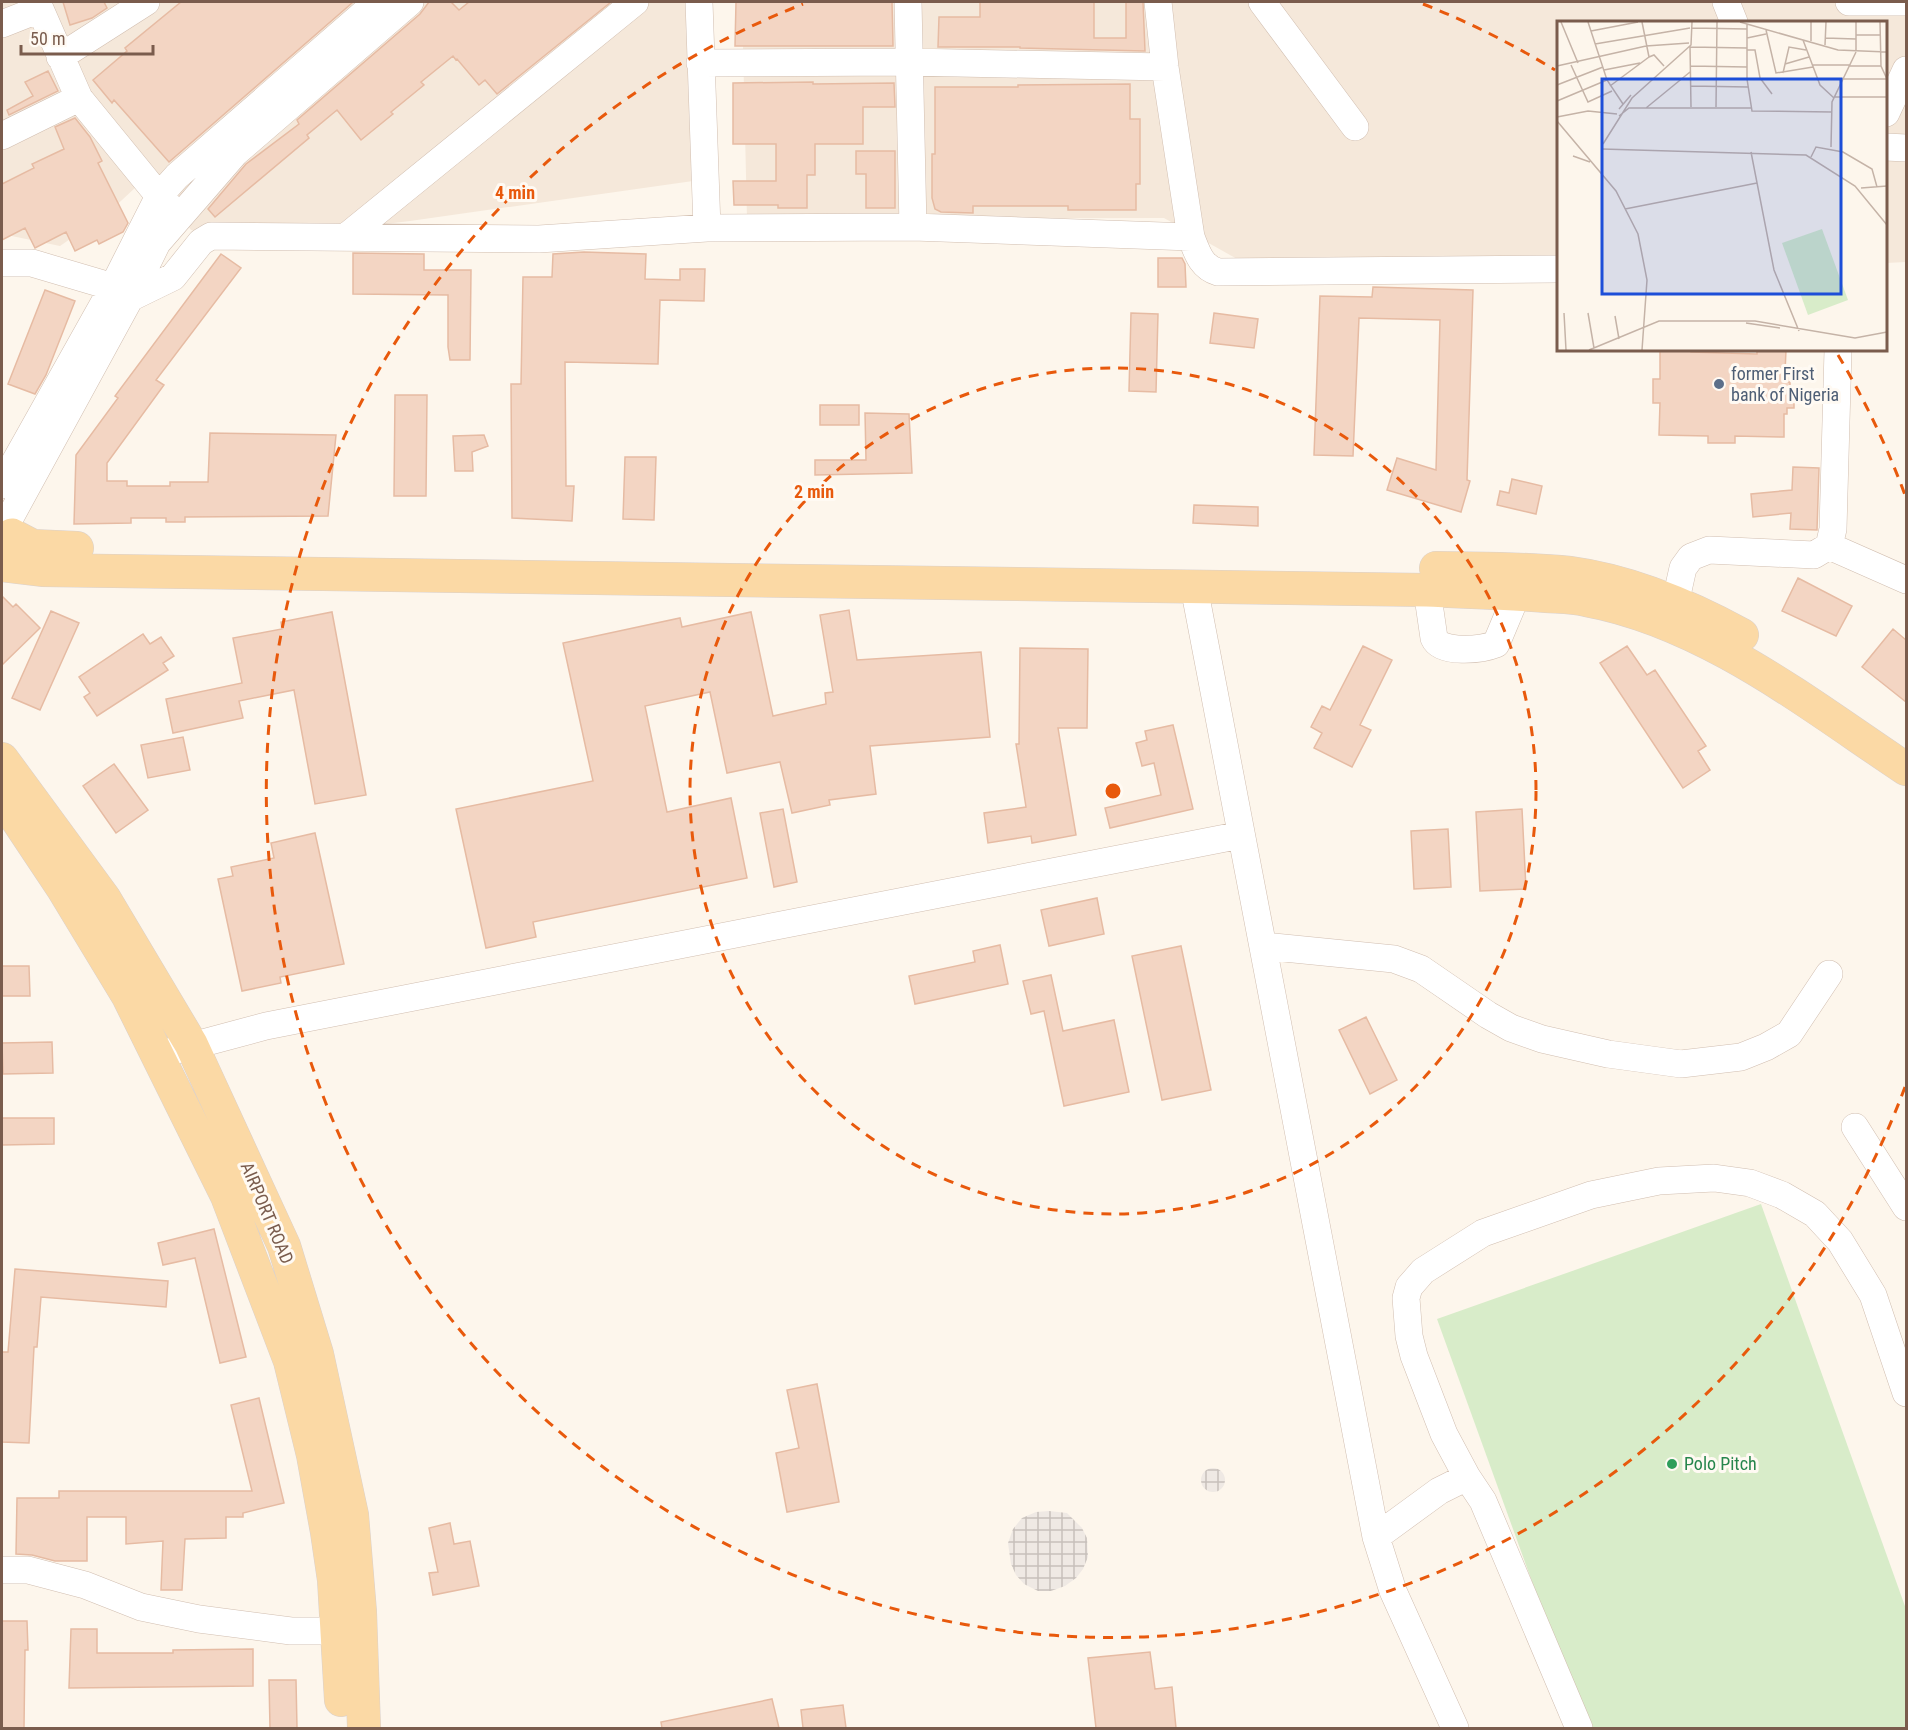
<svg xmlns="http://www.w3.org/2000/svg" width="1908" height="1730" viewBox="0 0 1908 1730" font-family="'Roboto Condensed',sans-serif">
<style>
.residential{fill:#f5e8da}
.industrial{fill:url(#industrial-grid)}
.green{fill:#d8ecc9}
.building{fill:#f3d5c3;stroke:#e6bba3;stroke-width:1.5}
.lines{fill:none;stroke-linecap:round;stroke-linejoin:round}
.minor-casing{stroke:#d1beb0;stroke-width:28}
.major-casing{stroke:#dad1cd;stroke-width:34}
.minor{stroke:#fff;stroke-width:27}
.major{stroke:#fbd9a5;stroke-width:33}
.ring{fill:none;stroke:#e8590c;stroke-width:3;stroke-dasharray:10 8}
.service-dot{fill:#5c6f8a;stroke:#fffaf3;stroke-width:2}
.leisure-dot{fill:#2e9e5b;stroke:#fffaf3;stroke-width:2}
.labels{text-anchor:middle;stroke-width:6;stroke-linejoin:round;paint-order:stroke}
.service-label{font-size:18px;fill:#4e5e75;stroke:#fffaf3;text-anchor:start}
.street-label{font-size:18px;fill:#7a5c4d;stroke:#fffaf3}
.leisure-label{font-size:18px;fill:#27864d;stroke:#fffaf3;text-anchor:start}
.inset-road{fill:none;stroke:#c5b3a7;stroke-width:1.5}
.view{fill:#1d4ed8;fill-opacity:0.15;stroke:#1d4ed8;stroke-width:3}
.inset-edge{fill:none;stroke:#7a5c4d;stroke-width:3}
.centre{fill:#e8590c;stroke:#fffaf3;stroke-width:3}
.ring-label{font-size:18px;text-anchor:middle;font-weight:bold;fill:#e8590c;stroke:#fffaf3;stroke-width:6;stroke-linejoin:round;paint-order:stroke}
</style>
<defs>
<pattern id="industrial-grid" width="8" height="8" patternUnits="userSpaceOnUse" patternTransform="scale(1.5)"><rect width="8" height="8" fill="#efe9e4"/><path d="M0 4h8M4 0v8" fill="none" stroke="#c7c0bb"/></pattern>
</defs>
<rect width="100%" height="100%" fill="#fdf6ec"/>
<path class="residential" d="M2,2H689L700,180L410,221L262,239L191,230L150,174L108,213L60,246L2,234Z
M742,2H1906V262L1886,263V22H1558V271L1271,278L1164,218L747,219Z"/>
<path class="industrial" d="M1201 1480a12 12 0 1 1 24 0a12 12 0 1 1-24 0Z
M1049,1511L1067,1513L1082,1528L1087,1538L1088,1557L1083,1569L1076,1578L1065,1586L1051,1591H1038L1024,1584L1016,1575L1011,1564L1008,1543L1013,1529L1022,1518L1036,1512Z"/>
<path class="green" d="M1761,1204L1906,1609V1728H1585L1437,1319Z"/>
<path class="building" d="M63,2H104L107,8L92,18L70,25Z
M181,2H350L352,3L169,162L114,100L112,103L93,80L127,51L125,48Z
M429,2H451L459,10L469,2H611L497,94L485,80L479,85L457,59L456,60L453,56L421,82L424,85L391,112L393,114L361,140L337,110L307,135L309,138L215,217L208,209L246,164L299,124L297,120L420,14Z
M736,2H892L893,46H735Z
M980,2H1094V38H1126V2H1143L1145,51L1020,48V47H938L939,17H980Z
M48,71L58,91L9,115L7,110L33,96L25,82Z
M813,82V84L894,83L895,107H863V144H815V175H807V208H778V205H734L733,181H776V144H733V83Z
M1130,84V119H1140V184H1136V210H1068V206H973V213L941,212L935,209L932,198V154H935V87H1018V85Z
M75,118L90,137L102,161L98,163L128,223L123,232L99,244L97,240L75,251L66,232L35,248L25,228L2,240V184L34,168L32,164L64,149L55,127Z
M856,151H895V208H866V174H856Z
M584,252L646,254L645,279L680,280V269H705L704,301L660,300L658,364L565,362L566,486H574L572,521L512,518L511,384H521L523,277H552L553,254Z
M353,253L424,254V270H471L470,360H450L448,347V295L353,294Z
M221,254L241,268L156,380L164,385L107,463V481H127V486H170V482H208L210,433L336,435L328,516L185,517V522H166V518H131V523L74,524L76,455L118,398L115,396Z
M1158,258H1182L1185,264L1186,287H1158Z
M1373,287L1473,290L1467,480L1470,481L1461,512L1387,490L1397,458L1436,470L1440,320L1359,318L1353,456L1314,455L1320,296L1372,297Z
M45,290L75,301L46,375L35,394L8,384Z
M1131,313L1158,314L1156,392L1129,391Z
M1214,313L1258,319L1254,348L1210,343Z
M1660,350H1691V352L1757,354V350H1786L1785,373H1788V382H1790V394H1794V408H1787V414H1784V437L1735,436V443H1708V436L1659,435L1660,403H1653V379H1660Z
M395,395H427L426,496H394Z
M820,405H859V425H820Z
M865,413L909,414L912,473L815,475V460H866Z
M484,435L488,446L472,452L473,471H455L453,436Z
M625,457H656L654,520L623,519Z
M1793,467L1819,468L1817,530L1790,529L1791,513L1753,517L1751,494L1792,490Z
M1512,479L1542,486L1536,514L1497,505L1500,491L1509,493Z
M1194,505L1258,507V526L1193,523Z
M1798,578L1852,606L1836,636L1782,611Z
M2,596L13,607L16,604L40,628L2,665Z
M849,610L857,660L981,652L990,737L870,746L876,794L829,800L830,805L792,813L780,762L727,773L710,692L645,706L667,812L731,798L747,878L533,922L536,937L486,948L456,809L593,781L563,643L680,618L682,627L751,612L773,716L826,704L825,693L833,692L820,615Z
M51,611L79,623L40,710L12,698Z
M332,612L366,795L315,804L294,690L239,701L243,718L173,733L166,699L242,683L233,638L282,629L281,622Z
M1893,629L1906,640V702L1862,667Z
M143,634L150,644L161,637L174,656L163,663L168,670L97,716L84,697L90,693L79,677Z
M1363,646L1392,660L1360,725L1371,730L1352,767L1314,748L1322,733L1311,727L1322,706L1330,710Z
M1627,646L1647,675L1655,670L1706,746L1698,751L1710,770L1683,788L1600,663Z
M1020,648L1088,649L1087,728H1058L1076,835L1032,843L1031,836L988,843L984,813L1026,807L1016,744H1019Z
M1173,725L1193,809L1110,828L1105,808L1161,795L1154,763L1142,766L1136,743L1147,740L1145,731Z
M183,737L190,770L148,778L141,745Z
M114,764L148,810L116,833L83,786Z
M783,809L797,882L774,887L760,813Z
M1522,809L1526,889L1480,891L1476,812Z
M1448,829L1451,887L1414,889L1411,831Z
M315,833L344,964L280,977L281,983L242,991L218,879L233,876L231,867L274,858L271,843Z
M1097,898L1104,934L1049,946L1041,910Z
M1000,945L1008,984L915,1004L909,976L975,962L973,951Z
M1181,946L1211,1090L1162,1100L1132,956Z
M2,966H29L30,996H2Z
M1051,975L1063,1031L1114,1020L1129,1092L1064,1106L1044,1011L1031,1014L1023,981Z
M1366,1017L1397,1080L1370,1094L1339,1030Z
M52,1042L53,1073L3,1074L2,1043Z
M2,1118H54V1144L2,1145Z
M214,1229L246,1357L220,1363L195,1258L163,1265L158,1243Z
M15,1269L168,1281L166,1307L41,1297L37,1347H34L29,1443L2,1442V1352H8Z
M817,1384L839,1502L787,1512L776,1453L799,1448L787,1390Z
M259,1398L284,1503L243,1513V1517H226V1538L185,1539L182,1590H161L163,1541L126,1544V1517H87V1561H55L32,1555L16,1554L17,1498H59V1491H252L231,1405Z
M450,1523L454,1544L470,1541L479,1586L433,1595L429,1573L438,1572L429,1528Z
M2,1621H27L28,1650H25L24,1728H2Z
M71,1629H97V1653H173V1650L253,1649V1686L69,1688Z
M1150,1652L1155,1689L1172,1687L1176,1728H1096L1088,1658Z
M269,1680H296L297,1728H270Z
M772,1699L779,1728H662L661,1722Z
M843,1705L846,1728H803L801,1710Z"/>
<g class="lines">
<g class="minor-casing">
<path id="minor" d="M37,2L79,98L159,196L170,207
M699,2L707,228
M908,2L913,227
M1158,2L1165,67L1191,237C1197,252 1201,267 1218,272L1558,269
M1262,2L1355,127
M1726,2L1734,22
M1849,2H1906
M2,24L40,9
M60,57L146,2
M700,63L909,62L1165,67
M1886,113L1906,70
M2,136L79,98
M1886,147L1906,148
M347,236L635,2
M2,263H32L113,287
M130,298L173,277L201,242L211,236L539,239L707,228L913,227L1191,237
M2,485L113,287L159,196L177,176L377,2
M6,525L130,298L157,243L235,153L410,2
M1829,546L1906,580
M1194,587L1376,1537L1393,1591L1455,1728
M1427,590L1434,638C1441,654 1481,650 1496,644L1517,594
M1671,622L1683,568L1691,557L1709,550L1814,555L1829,546L1833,529L1838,350
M1264,946L1394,959L1421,969L1488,1015L1511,1028L1542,1039L1608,1054L1681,1064L1741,1057L1766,1047L1789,1034L1829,974
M158,1055L266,1026L1241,835
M1855,1127L1906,1207
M1376,1537L1439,1491L1467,1477
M2,1570H28L85,1585L141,1607L199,1619L291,1631H337
M1579,1728L1483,1501L1467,1477L1444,1434L1414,1356L1409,1336L1406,1298L1409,1287L1423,1271L1483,1233L1591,1195L1659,1181L1714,1178L1750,1183L1782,1195L1815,1214L1840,1241L1873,1295L1906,1393"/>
</g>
<g class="major-casing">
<path id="major" d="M12,535L33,546L77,548
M2,565L42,570L1427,590C1467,592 1506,593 1546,596C1559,597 1573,597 1586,600C1706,622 1808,704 1906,769
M1436,568C1481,569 1525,568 1570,573C1630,581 1689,606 1742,635
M2,759L104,898L191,1044L284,1246L317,1354L352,1515L360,1612L364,1728
M2,797L62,887L128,996L227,1196L290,1361L313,1455L327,1532L334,1580L341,1700"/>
</g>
<use href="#minor" class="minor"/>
<use href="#major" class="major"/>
</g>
<g class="ring">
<circle cx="1113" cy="791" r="423"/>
<path d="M1905 1087A846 846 0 1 1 803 4M1423 4A846 846 0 0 1 1555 70M1838 355A846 846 0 0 1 1905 495"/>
</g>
<circle class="service-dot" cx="1719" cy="384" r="6"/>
<circle class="leisure-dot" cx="1672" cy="1464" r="6"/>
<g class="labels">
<g class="service-label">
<text x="1731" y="380">former First<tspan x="1731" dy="21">bank of Nigeria</tspan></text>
</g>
<g class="street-label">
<text transform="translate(267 1213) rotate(67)" y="6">AIRPORT ROAD</text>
</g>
<g class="leisure-label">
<text x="1684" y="1470">Polo Pitch</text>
</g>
</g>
<g transform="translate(1557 21)">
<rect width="330" height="330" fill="#fdf6ec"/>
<path d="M265,208L291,279L251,294L225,222Z" fill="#d8ecc9"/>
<path class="inset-road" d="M4,1L21,42M31,1L50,59L66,83M183,1L281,29L330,31M254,1V20M323,1L324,45L330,58M190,3V58L195,90L275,91M135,7L190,8M209,9L219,52L256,46M34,10L81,1M299,14H323M190,17L209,13M268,17L299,18M246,19L263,64L277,77M38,23L133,7M268,24L269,1M133,25L134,86M133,26L190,27M190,29H198L203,57L215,73M299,29V1M92,36L97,34L107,45M228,43L252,36M14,44L31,81L55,70M255,44H293M0,45L89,25L132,22M133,45L190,46M292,45H324M47,49L83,42M226,52L232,26L249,29M261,58H330M0,64L46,46M53,65L92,36L85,1M133,65L191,66M278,76H330M0,80L50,59M159,86L160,1M89,87L133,51M62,88L74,74M62,95L72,87H194M0,96L31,90L60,93M0,100L59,170L81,213L90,259L85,329M46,123L75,77L134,24L135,1M274,126L275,81L299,31M45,128L249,134L298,165L330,204M194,131L217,249L242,310M16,135L33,141M254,136L259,126L286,131L315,148L320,166M304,167L330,165M68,188L200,162M7,292L9,329M31,292L37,327M58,295L62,318M189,302L223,307M32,329L102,300H198L298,317L330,311"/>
<path class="view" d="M45,58H284V273H45Z"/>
<rect width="330" height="330" class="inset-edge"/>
</g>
<circle cx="1113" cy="791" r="9" class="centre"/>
<g class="ring-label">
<text x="515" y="199">4 min</text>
<text x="814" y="498">2 min</text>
</g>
<rect width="1908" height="1730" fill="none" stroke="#7a5c4d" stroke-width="6"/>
<path d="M21 45v9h132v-9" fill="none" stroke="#7a5c4d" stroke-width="3"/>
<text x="30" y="45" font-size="18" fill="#7a5c4d" stroke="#fffaf3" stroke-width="4.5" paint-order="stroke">50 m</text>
</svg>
